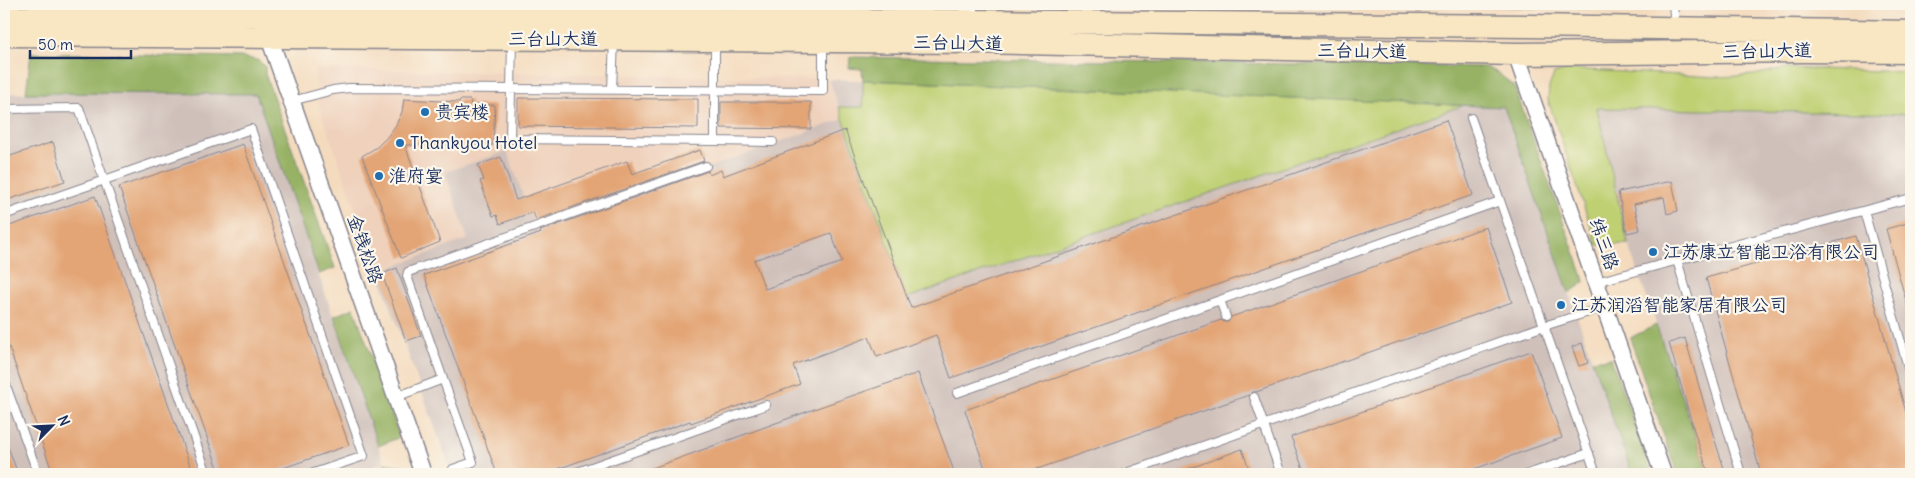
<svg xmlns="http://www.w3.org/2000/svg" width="1915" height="478" viewBox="0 0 1915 478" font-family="Delius,'LXGW WenKai TC',sans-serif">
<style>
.built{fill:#efd1bc}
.industrial{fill:#cfc0ba}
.green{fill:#bfd073;stroke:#6d8068}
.forest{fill:#97b265;stroke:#597062}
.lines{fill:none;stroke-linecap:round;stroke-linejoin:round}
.stream{stroke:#4fbdc5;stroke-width:4}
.building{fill:#e3a576;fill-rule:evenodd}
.service-casing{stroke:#88858e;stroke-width:10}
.minor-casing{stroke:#88858e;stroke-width:19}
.secondary-casing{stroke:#88858e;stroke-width:25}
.service{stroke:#fff;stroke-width:8}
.minor{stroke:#fff;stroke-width:16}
.secondary{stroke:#f9e7c3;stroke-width:22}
.poi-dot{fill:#1f6fb2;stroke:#fbf7ec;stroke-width:2}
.labels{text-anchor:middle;stroke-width:4.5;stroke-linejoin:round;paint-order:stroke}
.street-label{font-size:18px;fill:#1b2f5e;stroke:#fbf7ec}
.poi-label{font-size:18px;fill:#1b2f5e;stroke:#fbf7ec;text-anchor:start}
</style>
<rect width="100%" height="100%" fill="#fbf7ec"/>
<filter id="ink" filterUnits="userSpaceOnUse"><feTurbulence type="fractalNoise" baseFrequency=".02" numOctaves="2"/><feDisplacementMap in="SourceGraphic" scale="10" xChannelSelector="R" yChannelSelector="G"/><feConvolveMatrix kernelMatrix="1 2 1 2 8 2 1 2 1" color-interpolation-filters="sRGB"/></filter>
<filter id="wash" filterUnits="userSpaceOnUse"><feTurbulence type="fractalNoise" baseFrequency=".0096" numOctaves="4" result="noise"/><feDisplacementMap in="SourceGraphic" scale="20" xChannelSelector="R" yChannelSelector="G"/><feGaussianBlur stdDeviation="1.12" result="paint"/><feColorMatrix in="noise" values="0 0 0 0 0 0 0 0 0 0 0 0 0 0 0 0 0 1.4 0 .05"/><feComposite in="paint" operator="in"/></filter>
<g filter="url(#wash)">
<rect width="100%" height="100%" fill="#f4dbbe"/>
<path class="built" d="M314,69L829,79L843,119L535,231L507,151L468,239L378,272L321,112Z"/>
<path class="industrial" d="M829,79L1504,107L1632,474H452L378,272L468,239L445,172L507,151L536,230L843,119Z
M4,93L256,94L384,463L352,474H4Z
M1596,108L1911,114V474H1709L1628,244Z"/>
<path class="green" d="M1451,4H1557L1554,9Z
M1785,68L1911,72V114L1597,108L1628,244L1597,245L1548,100L1549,87L1554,74L1569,69L1718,77L1754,75Z
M863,80L1464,105L907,298L839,107H863Z"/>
<path class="forest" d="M314,4H597L593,7Z
M620,4H953L954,6L946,11H628Z
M1577,4H1649V8H1579Z
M31,53L240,57L257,60L265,66V74L335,268L319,274L256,94L26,93Z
M850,57L1486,67L1498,73L1514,86L1585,282L1569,293L1504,107L863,80L862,69L849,68Z
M354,308L400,437L378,446L334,316Z
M1656,325L1709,474H1677L1630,338Z
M1611,358L1652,474H1632L1592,360Z
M384,463L412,468L414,474H388Z"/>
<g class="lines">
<path class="stream" d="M1661,4V6"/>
</g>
<g id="blocks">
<path class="building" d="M518,98L698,99V128L518,126Z
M404,99L459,102L460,100H470L471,105H495L493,145H405L440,242L401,258L362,156L377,147L387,137L396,125L402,112Z
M721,102H811V129L721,128Z
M1446,120L1473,195L951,378L936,335L877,357L869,337L793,365L800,384L691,423L690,421L544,474H497L424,275L541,233L540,231L708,171L709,175L721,170L723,176L845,130L911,308ZM831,233L842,262L765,289L754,260Z
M53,142L65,181L4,201V158Z
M243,144L349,445L266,474H220L119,187Z
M700,150L704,161L536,220L533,212L500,224L497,215L493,216L480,181L484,180L478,165L501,157L516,200L627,161L632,174Z
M1672,181L1678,211L1667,214L1664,197L1634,204L1640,230L1627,233L1618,192Z
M95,196L193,474H53L4,333V228Z
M1911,222V308H1908L1886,229Z
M1486,227L1512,302L1256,392H1253L1249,395L1023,474H987L965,410L1221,320L1224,322H1228L1231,317Z
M1856,236L1911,430V474H1761L1706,278Z
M397,268L421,336L406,341L382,274Z
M1685,338L1714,438L1726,474H1709L1695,434L1669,343Z
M1582,343L1588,363L1579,366L1572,347Z
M1531,351L1562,438L1460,474H1305L1291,437Z
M918,373L955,474H639V473L817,408Z
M4,439H5L18,474H4Z
M1242,449L1251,474H1177V473Z"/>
</g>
</g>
<g filter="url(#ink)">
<use href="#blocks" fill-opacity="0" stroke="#88858e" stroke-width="1"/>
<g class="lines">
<g class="service-casing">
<path id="service" d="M1673,4L1675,26
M512,41L510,139L715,141V43
M612,89L614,40
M292,101L333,90L349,88L823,91V43
M4,109L79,108L207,474
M1471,118L1596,474
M715,141L773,142
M1864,211L1911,378
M4,215L251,129L364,456L311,474
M1677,260L1741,474
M1596,282L1911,198
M1220,300L1226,317
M443,379L473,462L453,469L455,474
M4,380L38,474
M957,393L1500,201
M396,397L443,379L407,276L408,272L706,166
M1254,397L1281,474
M572,474L766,405
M1123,474L1544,326L1605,307
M1528,474L1589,453"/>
</g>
<g class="minor-casing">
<path id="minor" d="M968,4L972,30
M269,37L423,474
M1516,54L1663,474"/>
</g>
<g class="secondary-casing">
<path id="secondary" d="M4,18L266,15L1529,26L1911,32
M4,35L974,42L1516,54L1805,51L1911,52"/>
</g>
<use href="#service" class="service"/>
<use href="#minor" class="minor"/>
<use href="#secondary" class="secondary"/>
</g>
</g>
<g class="poi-dot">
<circle cx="425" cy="112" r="5"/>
<circle cx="400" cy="143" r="5"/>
<circle cx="379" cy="176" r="5"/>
<circle cx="1653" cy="252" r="5"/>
<circle cx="1561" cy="305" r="5"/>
</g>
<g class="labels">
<g class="street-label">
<text x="553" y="45">三台山大道</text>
<text transform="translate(958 43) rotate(1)" y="6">三台山大道</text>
<text transform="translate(1362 51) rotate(1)" y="6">三台山大道</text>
<text transform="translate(1767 51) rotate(-1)" y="6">三台山大道</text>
<text transform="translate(1604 244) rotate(71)" y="6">纬三路</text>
<text transform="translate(365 249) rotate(71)" y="6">金钱松路</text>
</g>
<g class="poi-label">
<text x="435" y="118">贵宾楼</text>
<text x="410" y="149">Thankyou Hotel</text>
<text x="389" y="182">淮府宴</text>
<text x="1663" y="258">江苏康立智能卫浴有限公司</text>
<text x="1571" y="311">江苏润滔智能家居有限公司</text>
</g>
</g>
<rect width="1915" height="478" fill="none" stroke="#fbf7ec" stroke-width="20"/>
<g transform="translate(52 426) rotate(66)" stroke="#fbf7ec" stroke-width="4" paint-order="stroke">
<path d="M0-4L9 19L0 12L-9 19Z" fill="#1b2f5e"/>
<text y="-8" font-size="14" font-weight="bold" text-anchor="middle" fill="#1b2f5e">N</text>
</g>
<path d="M30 50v8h101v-8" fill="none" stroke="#1b2f5e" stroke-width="2.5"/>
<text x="38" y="50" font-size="15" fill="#1b2f5e" stroke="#fbf7ec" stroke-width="4" paint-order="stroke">50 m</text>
</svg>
